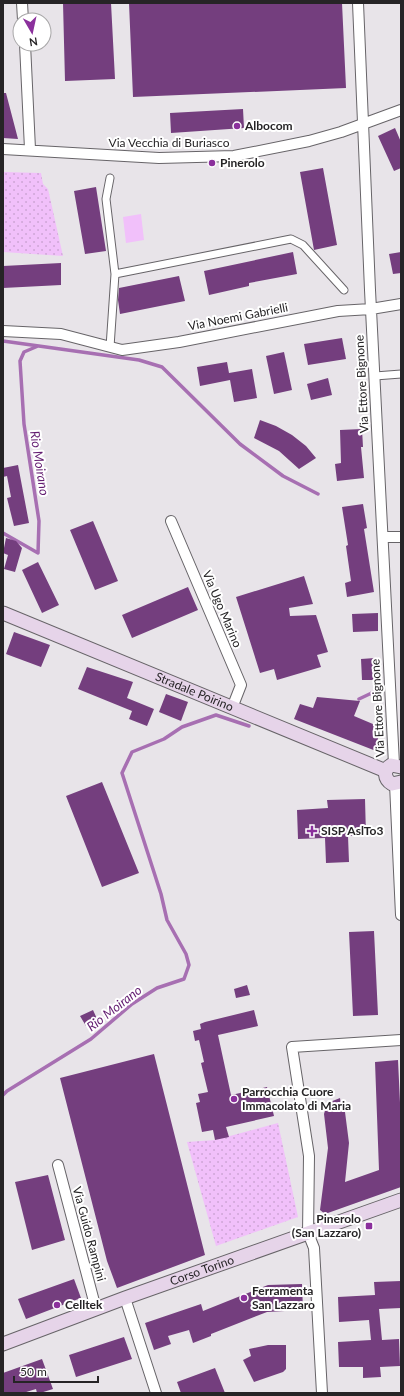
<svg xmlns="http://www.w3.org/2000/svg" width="404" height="1396" viewBox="0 0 404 1396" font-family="Lato,sans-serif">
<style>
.park{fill:url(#park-dots)}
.garden{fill:#f1c0fa}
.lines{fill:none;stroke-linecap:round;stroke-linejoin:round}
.stream{stroke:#a76fb2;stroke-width:3.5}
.building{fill:#743e7e}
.pedestrian-casing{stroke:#676468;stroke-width:9}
.minor-casing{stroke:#676468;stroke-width:12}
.secondary-casing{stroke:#676468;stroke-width:15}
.pedestrian{stroke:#fff;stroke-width:7}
.minor{stroke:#fff;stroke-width:10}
.secondary{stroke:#e6d4e9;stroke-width:13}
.poi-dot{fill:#8b309c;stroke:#fff;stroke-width:1.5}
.labels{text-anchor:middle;stroke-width:4;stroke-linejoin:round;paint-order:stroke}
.poi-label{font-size:12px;font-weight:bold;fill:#262426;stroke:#fff;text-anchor:start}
.street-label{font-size:12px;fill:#262426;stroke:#fff}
.water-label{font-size:13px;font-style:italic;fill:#631d71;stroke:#fff}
</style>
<defs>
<pattern id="park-dots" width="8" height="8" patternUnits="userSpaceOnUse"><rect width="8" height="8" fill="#f1c0fa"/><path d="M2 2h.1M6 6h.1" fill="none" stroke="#cea5d6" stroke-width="1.8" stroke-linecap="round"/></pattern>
</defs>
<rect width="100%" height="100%" fill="#e8e4e9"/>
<path class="park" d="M3,172L41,173L43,184L48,189L63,256L3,252Z
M278,1123L298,1217L216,1246L187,1142L215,1140Z"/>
<path class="garden" d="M141,214L144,240L126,243L123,217Z"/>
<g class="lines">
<path class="stream" d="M3,341L139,360L162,367L240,444L283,476L318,494
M3,533L38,553L39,521L24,424L20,361L24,352L38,346
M359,699L378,690
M3,1095L7,1091L91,1039L132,1004L157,988L184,979L189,965L186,954L167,920L161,894L122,773L132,752L164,739L182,727L216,715L249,726"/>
</g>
<path class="building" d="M63,3H111L115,79L65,81Z
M129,3H342L346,88L133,97Z
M3,93H6L18,139L3,138Z
M243,109L244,128L171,133L170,113Z
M395,128L401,142V168L394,171L378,136Z
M323,168L337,245L314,250L300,172Z
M96,187L106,251L85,254L74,191Z
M293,252L297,274L249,283V286L209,295L204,271Z
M401,252V273L393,274L389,254Z
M61,263V285L3,288V266Z
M179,276L185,301L120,314L118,300L119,288Z
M342,338L346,359L308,365L304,344Z
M284,352L292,390L274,394L266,356Z
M227,362L229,373L252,369L257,398L234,402L230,380L200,386L197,367Z
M328,378L332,395L311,400L307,384Z
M260,420L276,426L292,435L306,446L316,458L299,469L279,451L254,438Z
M362,429L363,447H361L364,478L337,481L335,464L341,463L340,430Z
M18,465L29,523L14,526L7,498L11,497L7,476L3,477V468Z
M363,504L367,528L364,529L374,592L347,597L345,583L351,581L346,546L348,545L342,507Z
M93,521L118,581L95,590L70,530Z
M6,538L16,541L22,548L15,572L4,569L8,555L3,553Z
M38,562L59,605L42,613L22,570Z
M304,576L313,604L289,608L290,616L316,615L328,652L317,655L321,667L277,680L274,669L260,673L236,597Z
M188,587L198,610L132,638L122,615Z
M378,613V631L353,632L352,614Z
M14,632L50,645L41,667L6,654Z
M375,658L376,680H362L361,659Z
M87,667L133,682L127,698L154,709L147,726L129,719L132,711L78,689Z
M166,694L188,702L181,721L159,712Z
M317,697L360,701L354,716L380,727L376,751L294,719L300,704L313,708Z
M102,782L139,873L102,887L66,796Z
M365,799L366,836H348L349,862L326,863L325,838L298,839L297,810L328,808L327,800Z
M374,931L378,1015L353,1016L349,932Z
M247,985L250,995L236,998L234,989Z
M93,1010L98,1021L86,1026L80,1016Z
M254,1010L258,1026L218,1035L231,1095L267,1087L274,1116L226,1127L229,1137L215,1140L213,1130L202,1132L196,1103L200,1102L198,1094L208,1092L201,1063L204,1062L199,1040L195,1041L193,1031L201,1029L200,1024L205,1022Z
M154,1054L205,1255L117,1288L107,1261L60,1078Z
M398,1060L401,1124V1187L325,1214L320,1210L328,1148L324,1114L326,1107L330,1102L340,1098L342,1112H345L349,1143L345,1182L379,1170L375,1062Z
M48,1175L65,1240L32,1250L15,1182Z
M74,1279L81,1298L26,1319L18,1299Z
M401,1281V1308L379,1309L382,1340L399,1339L400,1366L380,1367L381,1377L363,1378V1367H339L338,1342L371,1340L369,1320L339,1322L338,1297L375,1295L374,1282Z
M302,1284L303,1310L267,1312L211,1334V1336L193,1343L189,1330L168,1336L171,1344L154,1350L145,1323L201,1304L203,1311L268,1285Z
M124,1337L132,1359L76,1377L69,1355Z
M268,1345H286V1369L283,1372L254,1382L243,1360L251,1356L249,1349Z
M42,1359L53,1389L40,1393H37L36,1389L23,1393H3V1373Z
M215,1368L225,1393H181L177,1382Z"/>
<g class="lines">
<g class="pedestrian-casing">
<path id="pedestrian" d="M110,178L106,199L115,274L110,347
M115,274L291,239L303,245L344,290
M375,376L401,374"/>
</g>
<g class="minor-casing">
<path id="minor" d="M22,3L23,20
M358,3L370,290L394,764
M25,44L30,149
M3,149L159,158L234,156L309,141L341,132L401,110
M3,331L61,334L122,350L179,342L338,311L371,309L401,304
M171,521L241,685L232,708
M384,537H401
M395,784L401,915
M58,1165L96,1309
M125,1298L156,1393
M322,1393L314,1248L308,1233L309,1156L292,1047L401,1040"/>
</g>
<g class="secondary-casing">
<g id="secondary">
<path id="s1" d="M3,613L386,771"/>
<path d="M401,767L391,765C383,770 384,779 392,784L401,782"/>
<path id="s2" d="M3,1344L125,1298L401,1200"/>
</g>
</g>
<use href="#pedestrian" class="pedestrian"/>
<use href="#minor" class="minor"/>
<use href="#secondary" class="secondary"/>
</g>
<g class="poi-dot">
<circle cx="237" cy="126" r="4"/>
<circle cx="212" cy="163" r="4"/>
<path d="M310 825h4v4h4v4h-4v4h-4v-4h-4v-4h4z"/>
<circle cx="234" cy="1099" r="4"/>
<rect x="365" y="1222" width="8" height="8" rx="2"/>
<circle cx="244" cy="1298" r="4"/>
<circle cx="57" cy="1305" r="4"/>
</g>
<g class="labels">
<g class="poi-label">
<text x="245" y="130">Albocom</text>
<text x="220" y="167">Pinerolo</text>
<text x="321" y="835">SISP AslTo3</text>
<text x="242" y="1096">Parrocchia Cuore<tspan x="242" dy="14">Immacolato di Maria</tspan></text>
<text x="361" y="1223" text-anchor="end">Pinerolo<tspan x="361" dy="14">(San Lazzaro)</tspan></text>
<text x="252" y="1295">Ferramenta<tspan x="252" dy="14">San Lazzaro</tspan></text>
<text x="65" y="1309">Celltek</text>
</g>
<g class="street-label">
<text x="169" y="147">Via Vecchia di Buriasco</text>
<text transform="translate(238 317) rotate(-11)" y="4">Via Noemi Gabrielli</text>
<text transform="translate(362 384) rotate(-93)" y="4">Via Ettore Bignone</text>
<text transform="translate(222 609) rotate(67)" y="4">Via Ugo Marino</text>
<text dy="4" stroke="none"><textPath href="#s1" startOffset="207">Stradale Poirino</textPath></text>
<text transform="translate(378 708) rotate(-93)" y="4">Via Ettore Bignone</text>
<text transform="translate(89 1234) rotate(75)" y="4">Via Guido Rampini</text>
<text dy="4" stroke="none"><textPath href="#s2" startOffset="212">Corso Torino</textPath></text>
</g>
<g class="water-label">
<text transform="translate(40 463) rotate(81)" y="5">Rio Moirano</text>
<text transform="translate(114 1008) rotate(-38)" y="5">Rio Moirano</text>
</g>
</g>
<rect width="404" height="1396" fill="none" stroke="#262426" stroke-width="8"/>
<g transform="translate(32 32) rotate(171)"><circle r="19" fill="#ffffff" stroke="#a8a7a8"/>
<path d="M0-3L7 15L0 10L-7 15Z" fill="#8b309c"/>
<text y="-6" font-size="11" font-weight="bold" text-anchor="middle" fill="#262426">N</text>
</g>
<path d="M14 1376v6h84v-6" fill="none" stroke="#262426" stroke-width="2"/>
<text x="20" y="1376" font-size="12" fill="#262426" stroke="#ffffff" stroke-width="3" paint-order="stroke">50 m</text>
</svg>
